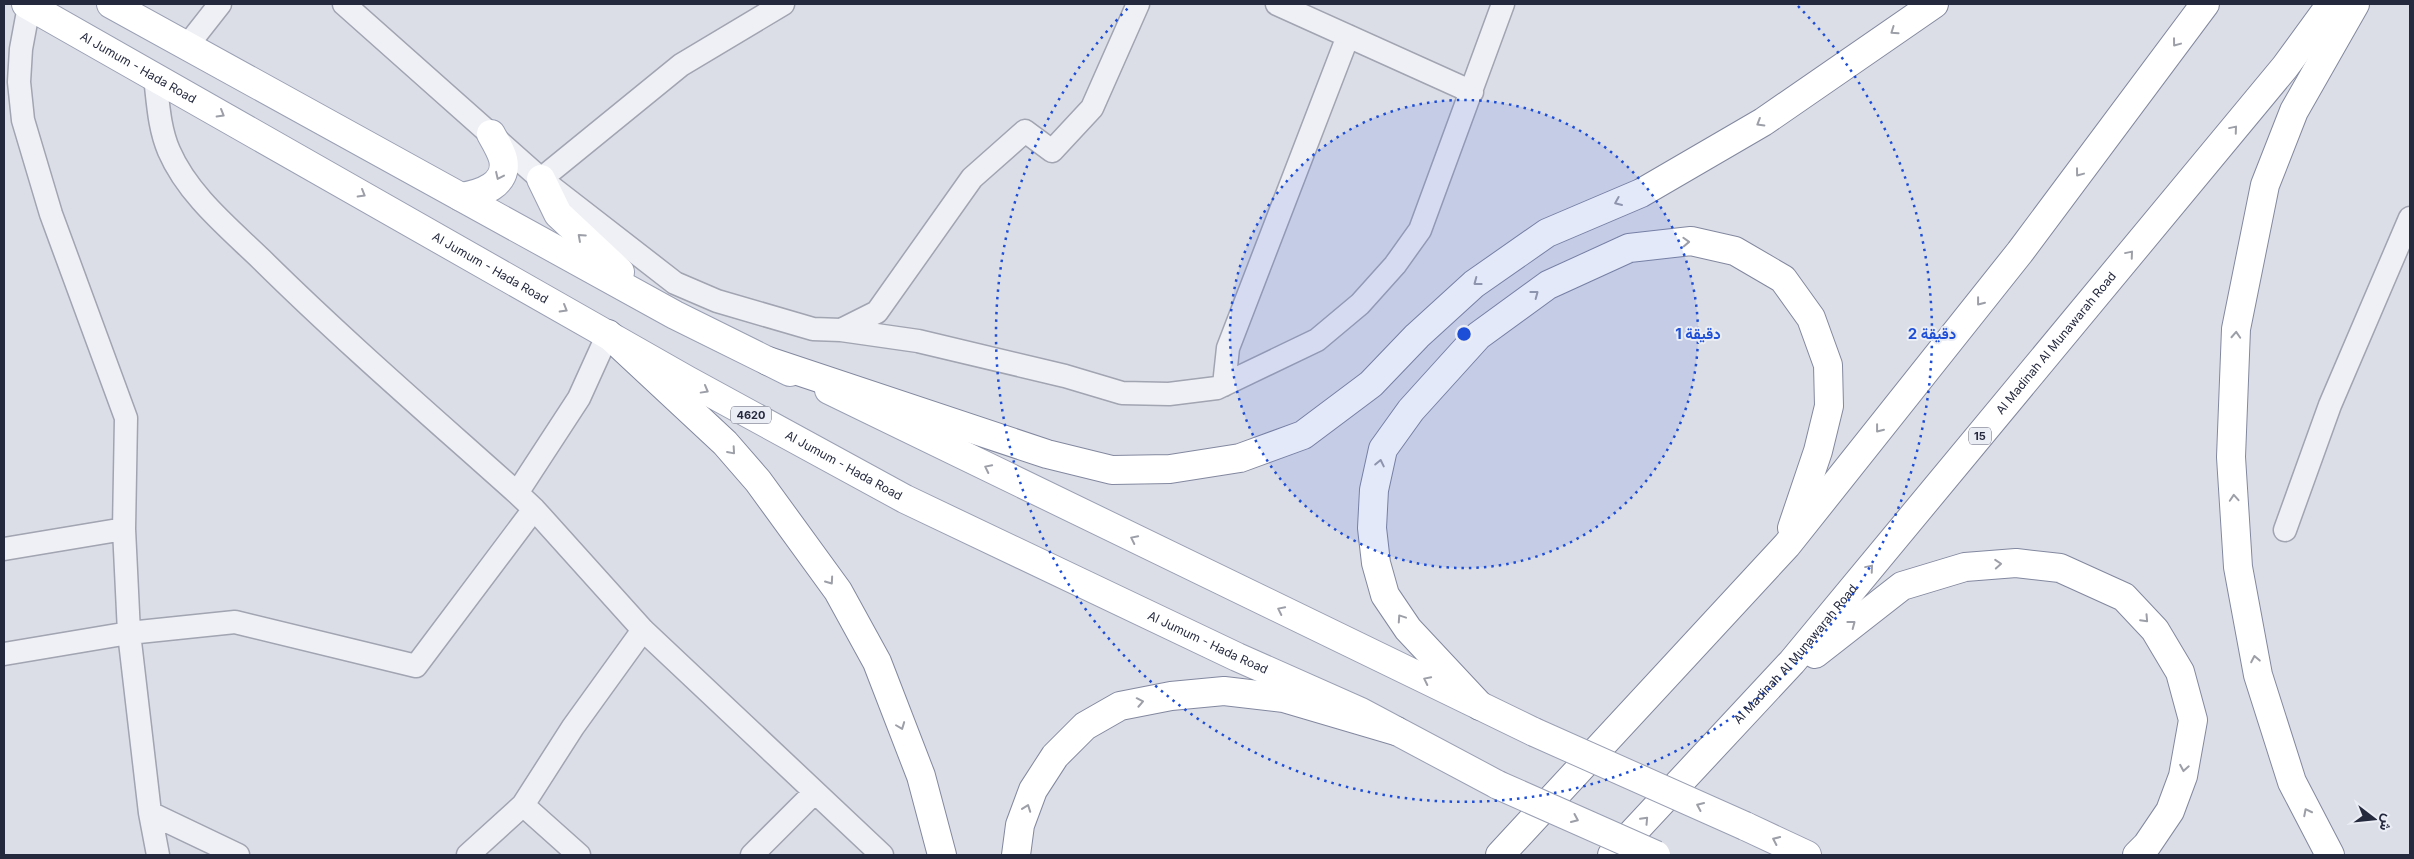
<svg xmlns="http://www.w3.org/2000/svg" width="2414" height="859" viewBox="0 0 2414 859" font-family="Inter,Vazirmatn,sans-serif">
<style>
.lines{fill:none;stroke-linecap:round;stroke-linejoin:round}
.street-casing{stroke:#a1a4b1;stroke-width:25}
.primary-casing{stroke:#9aa0b4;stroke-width:30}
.highway-casing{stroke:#82889f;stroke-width:30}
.street{stroke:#eff0f5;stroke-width:22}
.primary{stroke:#fff;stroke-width:28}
.highway{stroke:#fff;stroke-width:28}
.primary-bridge-casing{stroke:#9aa0b4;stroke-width:30;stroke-linecap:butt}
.primary-bridge{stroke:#fff;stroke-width:28}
.oneway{stroke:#9d9fa8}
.ring{fill:none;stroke:#1d4ed8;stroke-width:2.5;stroke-dasharray:2.5 5}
.labels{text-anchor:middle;stroke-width:4;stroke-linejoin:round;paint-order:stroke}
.shield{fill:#ebedf5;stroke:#606475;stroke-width:1}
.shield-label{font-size:11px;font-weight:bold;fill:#25293e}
.street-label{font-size:12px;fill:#25293e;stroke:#ebedf5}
.centre{fill:#1d4ed8;stroke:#ebedf5;stroke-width:2.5}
.ring-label{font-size:15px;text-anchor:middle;font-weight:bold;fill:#1d4ed8;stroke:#ebedf5;stroke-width:4;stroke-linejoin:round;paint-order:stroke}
</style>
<rect width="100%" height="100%" fill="#dcdee7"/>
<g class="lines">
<g class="street-casing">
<path id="street" d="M344,4L541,179L675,283L717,301L813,329L841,330L918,341L1065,376L1122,393L1169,394L1217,388L1317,340L1360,304L1395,265L1420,230L1503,4
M1277,4L1472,92
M29,6L21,49L19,82L23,120L51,214L126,418L124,529L129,633L150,813L158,855
M187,46L220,4
M155,77C158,102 159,128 169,151C188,195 229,228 262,260C344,341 431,416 517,493
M541,179L681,65L783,4
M841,330L877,312L972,178L1025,131L1052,151L1092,108L1138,4
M608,334L579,398L517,493L534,509L643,630L882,855
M1224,385L1228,348L1348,36
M2285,530L2330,405L2410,218
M4,549L124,529
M4,654L129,633L235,622L416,666L534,509
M523,805L579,855
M150,813L238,855
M468,855L523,805L573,727L643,630
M752,855L815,792"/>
</g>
<g class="primary-casing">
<g id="primary">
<path id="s1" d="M26,4L687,380L905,499L1237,657L1361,712L1498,785"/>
<path d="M111,4L675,315L790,372"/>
<path d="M541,179L558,214L620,272"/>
<path d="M461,197C480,194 509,185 503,159C501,151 495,141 491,134"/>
<path d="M829,390L1534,732"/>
<path d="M1745,826L1807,855"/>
</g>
</g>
<g class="highway-casing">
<g id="highway">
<path d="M608,334L725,443L758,481L838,591L877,662L921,776L942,855"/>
<path d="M768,361L1047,454L1112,470L1170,469L1240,458L1303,435L1371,384L1417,336L1474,284L1547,233L1641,193L1763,122L1934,4"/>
<path d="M1815,654L1902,586L1965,567L2016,563L2060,568L2124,597L2155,630L2180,672L2193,720L2183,776L2170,811L2147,845L2137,855"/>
<path d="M1480,706L1408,629L1385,595L1376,563L1372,528L1374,490L1383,449L1411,410L1478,336L1548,285L1629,248L1691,241L1735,251L1783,279L1811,318L1828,365L1829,406L1818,451L1792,528"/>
<path d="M1016,855L1020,825L1033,790L1055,756L1085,726L1120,706L1171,696L1224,691L1284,698L1396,731"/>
<path d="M1500,855L1787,545L2020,252L2205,4"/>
<path id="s2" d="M1612,855L1792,662L2285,67L2331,4"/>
<path d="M2330,855L2292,782L2258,675L2238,567L2231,457L2236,329L2265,185L2294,111L2355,4"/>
</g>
</g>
<use href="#street" class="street"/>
<use href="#primary" class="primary"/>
<use href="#highway" class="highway"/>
<g class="primary-bridge-casing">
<path id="primary-bridge" d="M1534,732L1745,826
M1498,785L1656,855"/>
</g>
<use href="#primary-bridge" class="primary-bridge"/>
</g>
<defs><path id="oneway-chevron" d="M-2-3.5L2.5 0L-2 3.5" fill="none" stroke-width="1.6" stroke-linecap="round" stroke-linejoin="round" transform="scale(1.25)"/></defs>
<g class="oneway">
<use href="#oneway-chevron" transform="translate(1894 31) rotate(145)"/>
<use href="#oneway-chevron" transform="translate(2176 43) rotate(127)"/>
<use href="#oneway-chevron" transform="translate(221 114) rotate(30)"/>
<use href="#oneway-chevron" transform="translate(1760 123) rotate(149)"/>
<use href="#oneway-chevron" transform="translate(2234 129) rotate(-50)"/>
<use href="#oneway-chevron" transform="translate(2079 173) rotate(127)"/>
<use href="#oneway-chevron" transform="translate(499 176) rotate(115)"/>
<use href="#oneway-chevron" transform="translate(362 194) rotate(30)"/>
<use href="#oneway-chevron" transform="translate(1618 202) rotate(157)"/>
<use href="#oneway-chevron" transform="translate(581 237) rotate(-138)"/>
<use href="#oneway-chevron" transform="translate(1686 242) rotate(-2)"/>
<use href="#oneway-chevron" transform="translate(2130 254) rotate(-50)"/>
<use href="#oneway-chevron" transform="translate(1477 282) rotate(143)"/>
<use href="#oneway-chevron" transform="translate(1535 294) rotate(-37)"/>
<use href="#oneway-chevron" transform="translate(1980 302) rotate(128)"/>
<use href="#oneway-chevron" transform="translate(564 309) rotate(30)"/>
<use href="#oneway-chevron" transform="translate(2236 335) rotate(-87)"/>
<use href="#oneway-chevron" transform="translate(705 390) rotate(29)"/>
<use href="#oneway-chevron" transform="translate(1879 429) rotate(128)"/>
<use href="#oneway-chevron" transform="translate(732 451) rotate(49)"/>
<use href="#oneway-chevron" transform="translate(1380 463) rotate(-78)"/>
<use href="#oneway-chevron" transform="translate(988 468) rotate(-154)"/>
<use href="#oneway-chevron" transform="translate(2234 498) rotate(-94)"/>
<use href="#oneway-chevron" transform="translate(1134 539) rotate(-154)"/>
<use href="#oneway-chevron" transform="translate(1998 564) rotate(-4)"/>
<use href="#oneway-chevron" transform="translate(1870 568) rotate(-50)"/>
<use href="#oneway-chevron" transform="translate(830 581) rotate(55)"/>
<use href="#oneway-chevron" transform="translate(1281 610) rotate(-154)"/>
<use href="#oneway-chevron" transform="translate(1401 618) rotate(-124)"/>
<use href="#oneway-chevron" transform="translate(2145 619) rotate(47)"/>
<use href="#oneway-chevron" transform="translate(1852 624) rotate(-37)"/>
<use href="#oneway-chevron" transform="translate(2255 659) rotate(-101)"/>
<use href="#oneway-chevron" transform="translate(1427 680) rotate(-154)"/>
<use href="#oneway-chevron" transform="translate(1140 702) rotate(-11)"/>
<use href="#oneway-chevron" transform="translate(901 726) rotate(69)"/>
<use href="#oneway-chevron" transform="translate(2184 768) rotate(100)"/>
<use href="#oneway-chevron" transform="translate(1700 806) rotate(-156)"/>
<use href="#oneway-chevron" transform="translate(1027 808) rotate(-70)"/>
<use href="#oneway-chevron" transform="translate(2307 812) rotate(-117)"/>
<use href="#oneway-chevron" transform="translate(1575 819) rotate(24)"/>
<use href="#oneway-chevron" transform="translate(1645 820) rotate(-47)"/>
<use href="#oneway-chevron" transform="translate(1776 840) rotate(-155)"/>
</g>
<circle cx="1464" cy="334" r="234" fill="#1d4ed8" fill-opacity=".12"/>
<g class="ring">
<circle cx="1464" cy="334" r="234"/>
<path d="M1798 6A468 468 0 1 1 1130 6"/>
</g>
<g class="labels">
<g class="shield">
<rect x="731" y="406.5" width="40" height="17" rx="4"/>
<rect x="1969" y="427.5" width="22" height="17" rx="4"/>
</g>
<g class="shield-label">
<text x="751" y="419">4620</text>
<text x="1980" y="440">15</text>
</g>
<g class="street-label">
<text dy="4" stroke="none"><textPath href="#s1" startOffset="129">Al Jumum - Hada Road</textPath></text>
<text dy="4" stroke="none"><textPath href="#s1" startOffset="534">Al Jumum - Hada Road</textPath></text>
<text dy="4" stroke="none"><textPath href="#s2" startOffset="678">Al Madinah Al Munawarah Road</textPath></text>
<text dy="4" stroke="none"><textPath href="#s1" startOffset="939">Al Jumum - Hada Road</textPath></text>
<text dy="4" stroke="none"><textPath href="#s1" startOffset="1344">Al Jumum - Hada Road</textPath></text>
<text dy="4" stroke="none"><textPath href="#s2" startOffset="272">Al Madinah Al Munawarah Road</textPath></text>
</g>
</g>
<circle cx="1464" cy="334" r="8" class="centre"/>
<g class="ring-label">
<text x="1698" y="339">1 دقيقة</text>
<text x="1932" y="339">2 دقيقة</text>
</g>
<rect width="2414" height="859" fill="none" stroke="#25293e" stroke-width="10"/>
<g transform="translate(2374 819) rotate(106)" stroke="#ebedf5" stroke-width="4" paint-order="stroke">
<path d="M0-4L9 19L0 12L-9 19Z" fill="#25293e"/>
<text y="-8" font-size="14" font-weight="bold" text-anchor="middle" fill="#25293e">ش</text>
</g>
</svg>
